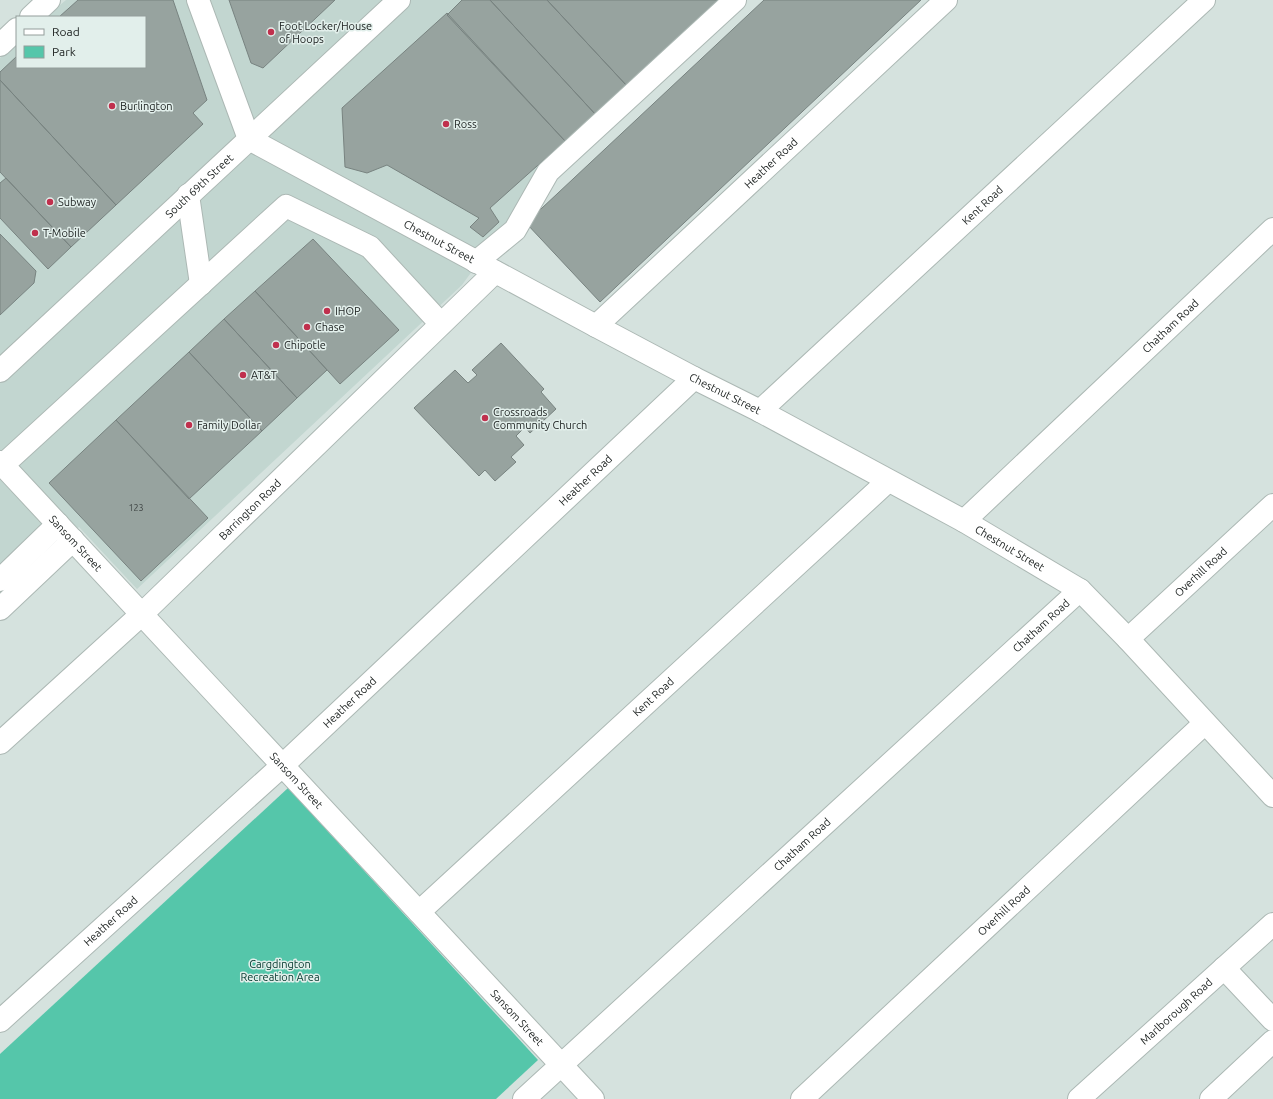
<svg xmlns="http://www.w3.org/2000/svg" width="1273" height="1099" viewBox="0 0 1273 1099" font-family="Ubuntu,sans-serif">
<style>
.built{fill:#c2d6d0}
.green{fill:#55c6aa}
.building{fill:#97a39f;stroke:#788380}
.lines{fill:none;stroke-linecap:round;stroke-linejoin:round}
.minor-casing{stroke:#acb8b4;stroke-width:24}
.major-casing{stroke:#acb8b4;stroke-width:24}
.minor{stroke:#fff;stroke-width:22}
.major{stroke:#fff;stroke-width:22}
.poi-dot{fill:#c0304d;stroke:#e2efeb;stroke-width:1.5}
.labels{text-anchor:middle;stroke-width:3;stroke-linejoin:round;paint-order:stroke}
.number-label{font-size:9px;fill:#3e4443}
.poi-label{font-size:11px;fill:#202524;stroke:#e2efeb;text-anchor:start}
.street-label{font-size:11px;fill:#202524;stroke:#e2efeb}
.park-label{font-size:11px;fill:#00362b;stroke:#e2efeb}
</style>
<rect width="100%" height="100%" fill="#d5e2de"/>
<path class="built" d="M66,0H727L537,200L497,237L462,285L137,589L79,527L0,600V58L17,43V67H145V17H46Z"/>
<path class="green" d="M288,788L538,1060L496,1099H0V1054Z"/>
<path class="building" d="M78,0H173L207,100L193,113L203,124L116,205L0,80V72L17,56V67H145V17H59Z
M229,0H335L263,68L251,63Z
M462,0H490L596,115L565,141L447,15Z
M490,0H547L627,86L596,115Z
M547,0H719L627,86Z
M764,0H921L600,302L526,223Z
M447,13L565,141L490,208L499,222L483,237L470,227L479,218L387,165L367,173L345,167L342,108Z
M0,80L116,205L71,247L0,172Z
M6,178L71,247L48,269L0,218V183Z
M0,234L36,271L34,283L0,315Z
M313,239L399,330L340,384L255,291Z
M255,291L327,370L297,398L224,319Z
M224,319L297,398L262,431L189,352Z
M501,343L544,389L541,392L556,409L530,433L525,427L516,436L524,445L511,457L516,462L495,481L485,470L479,476L414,408L455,370L468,383L477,375L472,370Z
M189,352L262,431L189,499L116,420Z
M116,420L208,518L141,581L49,483Z"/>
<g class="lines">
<g class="minor-casing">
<g id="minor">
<path id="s1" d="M198,0L249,139L596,326L694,378L760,411L964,521L1080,590L1128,639L1273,796"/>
<path d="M31,17L49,0"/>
<path d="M0,45L17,29"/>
<path d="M188,195L201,284"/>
<path d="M476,262L515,230L548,172L735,0"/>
<path id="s2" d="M596,326L946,0"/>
<path id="s3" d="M760,411L1204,0"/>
<path id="s4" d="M0,462L593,1099"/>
<path d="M3,465L286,206L370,247L441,324"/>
<path id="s5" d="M964,521L1273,229"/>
<path d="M0,580L58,524"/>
<path d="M0,609L73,540"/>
<path id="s6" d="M1128,639L1273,505"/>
<path id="s7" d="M0,743L142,614L495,272"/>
<path id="s8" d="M419,912L888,481"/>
<path d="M1224,968L1273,1020"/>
<path id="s9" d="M0,1021L283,765L694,378"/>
<path id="s10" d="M524,1099L1080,590"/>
<path id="s11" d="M802,1099L1205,723"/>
<path id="s12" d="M1079,1099L1273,924"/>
<path d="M1211,1099L1273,1041"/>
</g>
</g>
<g class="major-casing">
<g id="major">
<path id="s13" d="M0,371L399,0"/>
</g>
</g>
<use href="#minor" class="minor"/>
<use href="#major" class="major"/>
</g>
<g class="poi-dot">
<circle cx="271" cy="32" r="4"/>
<circle cx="112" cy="106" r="4"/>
<circle cx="446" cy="124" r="4"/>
<circle cx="50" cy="202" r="4"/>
<circle cx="35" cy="233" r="4"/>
<circle cx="327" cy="311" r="4"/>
<circle cx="307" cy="327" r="4"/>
<circle cx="276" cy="345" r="4"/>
<circle cx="243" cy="375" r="4"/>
<circle cx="485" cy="418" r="4"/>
<circle cx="189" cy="425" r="4"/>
</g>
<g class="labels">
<g class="number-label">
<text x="136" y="511">123</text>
</g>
<g class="poi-label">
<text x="279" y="30">Foot Locker/House<tspan x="279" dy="13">of Hoops</tspan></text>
<text x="120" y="110">Burlington</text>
<text x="454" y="128">Ross</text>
<text x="58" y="206">Subway</text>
<text x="43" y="237">T-Mobile</text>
<text x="335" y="315">IHOP</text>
<text x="315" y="331">Chase</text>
<text x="284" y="349">Chipotle</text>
<text x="251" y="379">AT&amp;T</text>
<text x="493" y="416">Crossroads<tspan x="493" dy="13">Community Church</tspan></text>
<text x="197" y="429">Family Dollar</text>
</g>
<g class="street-label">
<text dy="4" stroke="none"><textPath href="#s2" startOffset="239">Heather Road</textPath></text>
<text dy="4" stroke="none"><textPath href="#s13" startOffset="272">South 69th Street</textPath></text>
<text dy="4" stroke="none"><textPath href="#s3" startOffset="303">Kent Road</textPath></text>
<text dy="4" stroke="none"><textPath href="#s1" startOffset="364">Chestnut Street</textPath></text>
<text dy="4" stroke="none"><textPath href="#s5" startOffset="284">Chatham Road</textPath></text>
<text dy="4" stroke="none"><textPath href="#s1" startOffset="688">Chestnut Street</textPath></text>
<text dy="4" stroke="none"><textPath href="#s9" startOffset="797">Heather Road</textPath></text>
<text dy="4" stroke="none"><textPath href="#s7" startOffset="342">Barrington Road</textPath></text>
<text dy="4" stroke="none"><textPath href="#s4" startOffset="111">Sansom Street</textPath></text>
<text dy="4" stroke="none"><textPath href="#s1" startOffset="1012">Chestnut Street</textPath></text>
<text dy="4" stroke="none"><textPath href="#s6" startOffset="99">Overhill Road</textPath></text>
<text dy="4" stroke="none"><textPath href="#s10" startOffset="701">Chatham Road</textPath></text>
<text dy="4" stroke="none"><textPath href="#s8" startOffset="318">Kent Road</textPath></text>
<text dy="4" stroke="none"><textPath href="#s9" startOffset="473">Heather Road</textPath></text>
<text dy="4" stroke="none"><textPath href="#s4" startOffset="435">Sansom Street</textPath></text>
<text dy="4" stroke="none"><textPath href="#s10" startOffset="377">Chatham Road</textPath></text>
<text dy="4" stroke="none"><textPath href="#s11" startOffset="276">Overhill Road</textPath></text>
<text dy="4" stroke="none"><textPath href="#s9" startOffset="149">Heather Road</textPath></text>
<text dy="4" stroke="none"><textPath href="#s12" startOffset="131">Marlborough Road</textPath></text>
<text dy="4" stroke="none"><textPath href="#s4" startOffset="759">Sansom Street</textPath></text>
</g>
<g class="park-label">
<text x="280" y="968">Cargdington<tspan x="280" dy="13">Recreation Area</tspan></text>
</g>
</g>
<rect x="16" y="16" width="130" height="52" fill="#e2efeb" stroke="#949e9b"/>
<rect x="24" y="29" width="20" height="6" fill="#ffffff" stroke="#949e9b"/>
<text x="52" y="36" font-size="12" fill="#202524">Road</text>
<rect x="24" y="46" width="20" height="12" fill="#55c6aa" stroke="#949e9b"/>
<text x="52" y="56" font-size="12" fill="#202524">Park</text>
</svg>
